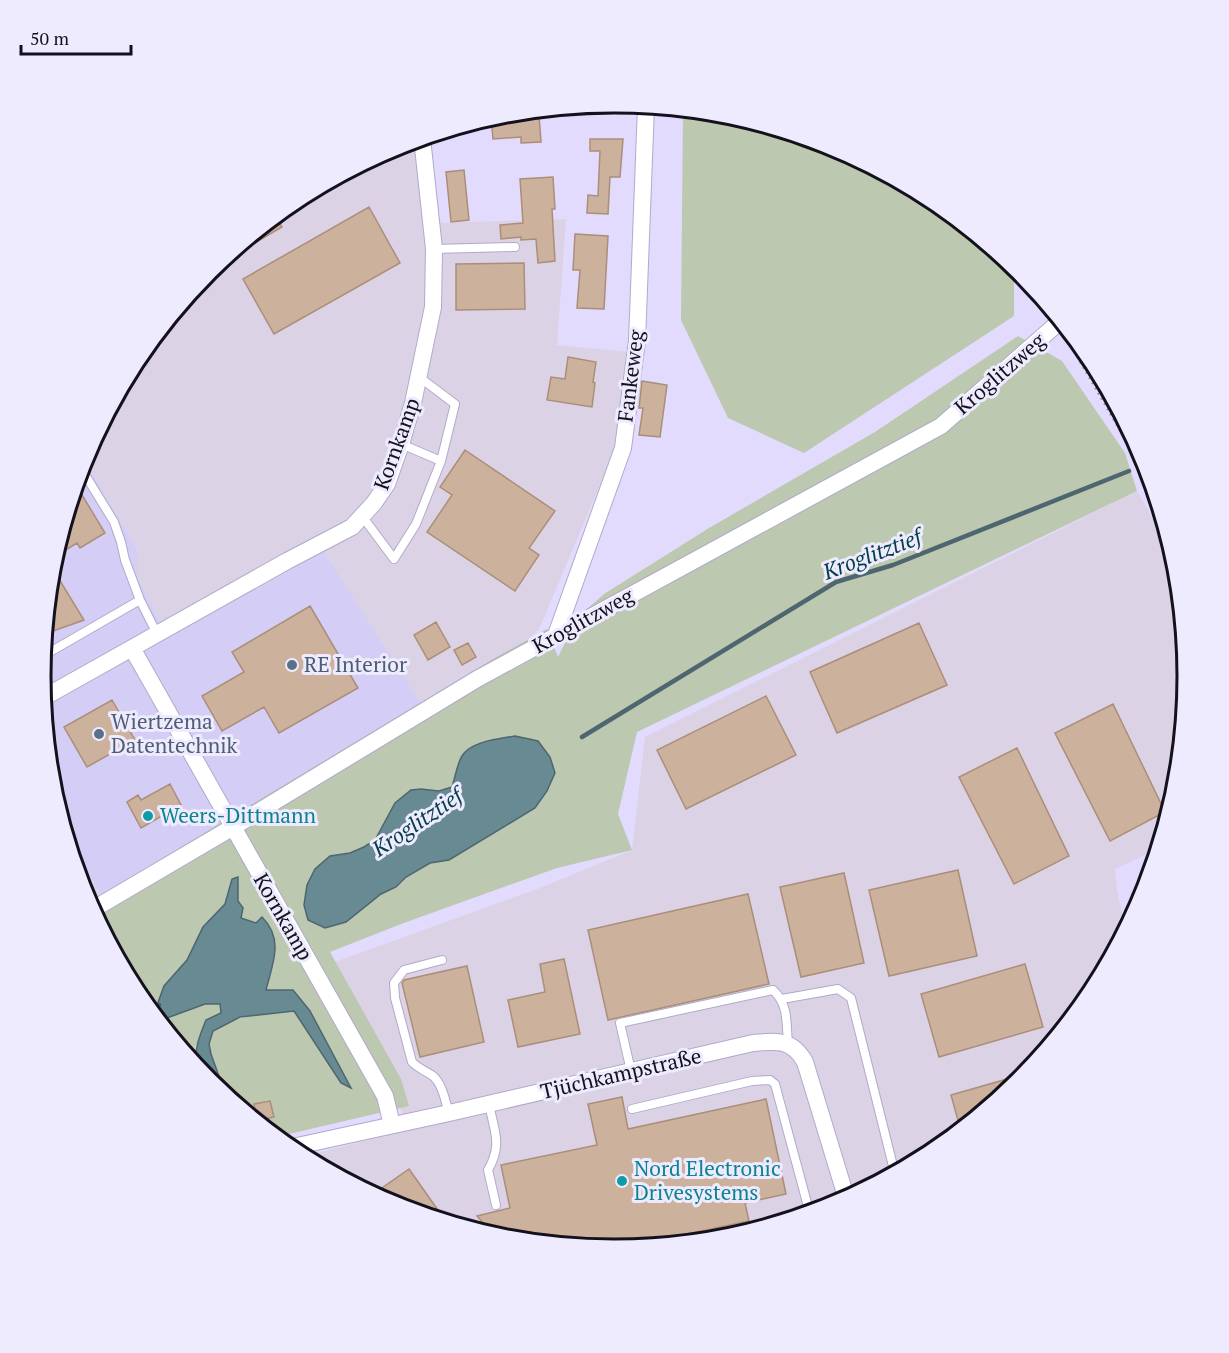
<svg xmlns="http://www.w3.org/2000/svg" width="1229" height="1353" viewBox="0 0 1229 1353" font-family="'PT Serif',serif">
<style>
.commercial{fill:#dcd2e6}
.built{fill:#d4cdf5}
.green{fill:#bcc8af;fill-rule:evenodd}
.water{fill:#678a93;stroke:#4e666f;stroke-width:1.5}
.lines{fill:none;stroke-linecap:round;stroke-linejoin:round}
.stream{stroke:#4e666f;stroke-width:4.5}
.building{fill:#ccb19d;stroke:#aa8e79;stroke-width:1.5}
.lane-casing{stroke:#b0aaca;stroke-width:10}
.street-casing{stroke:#b0aaca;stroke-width:18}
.path{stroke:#8a859d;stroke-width:2;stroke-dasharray:1.5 4.5;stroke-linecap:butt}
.lane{stroke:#fff;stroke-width:8}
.street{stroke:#fff;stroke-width:16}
.service-dot{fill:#5c6f8a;stroke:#eeebff;stroke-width:2}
.culture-dot{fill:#0f9aa8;stroke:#eeebff;stroke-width:2}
.labels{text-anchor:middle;stroke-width:6;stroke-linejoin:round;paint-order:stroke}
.street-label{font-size:21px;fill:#14111c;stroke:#eeebff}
.service-label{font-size:21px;fill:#4e5e75;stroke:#eeebff;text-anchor:start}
.culture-label{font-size:21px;fill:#0d838f;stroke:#eeebff;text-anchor:start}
.water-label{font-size:22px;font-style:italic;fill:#033e49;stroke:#eeebff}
.rim{fill:none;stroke:#14111c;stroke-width:3}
</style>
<rect width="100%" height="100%" fill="#e2dbfd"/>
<path class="commercial" d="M422,138L431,223L566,219L557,345L629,352L616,447L539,629L517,651L425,710L164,630L137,576V549L84,459L137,357L209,270L296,199L395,146Z
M1137,491L1175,557L1178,565L1188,677L1177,789L1160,848L1115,869L1117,890L1126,932L1092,996L1020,1083L933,1154L834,1207L726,1240L614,1250L502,1239L395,1207L301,1157L408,1130L398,1102L321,967L540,888L632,850L645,737Z
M65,832L105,902L92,910L84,896Z"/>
<path class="built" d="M84,459L137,549V576L164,630L319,544L425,710L105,902L65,832L51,788L41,677L52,564Z"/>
<path class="green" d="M683,109L727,114L834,146L934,199L1014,266V316L804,453L728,418L681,320Z
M1018,336L1062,361L1125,453L1137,491L637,732L618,814L632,850L557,868L401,924L330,952L401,1079L409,1106L276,1137L226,1096L211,1054L209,1044L213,1031C240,1014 263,1013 294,1011L341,1083L310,1011L293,990H266L274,964L262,917L257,923L241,918L232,879L225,904L203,927L187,960L164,986L167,1018L205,1004H220L221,1014L195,1046L198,1070L137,995L88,903L493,659L547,629L558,657L578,617L604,594L709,528L875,432ZM452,787L449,860L430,863L406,877L396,887L381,893L346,922L308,920C299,890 312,879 330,856L350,853L364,847L375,839L395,803L421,789L439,791Z"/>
<path class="water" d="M515,736L538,741L550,757L555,773L547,791L535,808L449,860L430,863L406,877L396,887L381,894L346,922L325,928L308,920L304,905L307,885L315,869L330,856L350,853L364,847L375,840L395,803L411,790L421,789L439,791L452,787C455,778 457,764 462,756C471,741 499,739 515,736Z
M238,877V901L243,908L241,918L256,923L262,917C284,939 273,963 266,990H293L310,1011L351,1088L341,1083L294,1011L240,1017L213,1031L209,1044L211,1054L226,1096C192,1069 189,1061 206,1020L221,1013L220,1004H205L167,1018L159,1014L156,1008L164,986L187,960L203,927L225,904L232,879Z"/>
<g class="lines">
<path class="stream" d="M582,737L836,582L893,565L1129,471
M151,1012L159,1005"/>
</g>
<path class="building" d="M519,114V117L539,115L541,142L521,143V137L493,139L491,117Z
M590,139H623L620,177H610L608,214L587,213L588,195L598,196L600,151H590Z
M464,170L469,220L451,222L446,172Z
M553,177L555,209H552L555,261L538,263L536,239L521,240V237L501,239L500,225L523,223L520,179Z
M369,207L400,263L274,334L243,279Z
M275,216L282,227L248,247L244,242Z
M575,234L608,236L604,309L577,308L580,270H573Z
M524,263L525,309L456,310V264Z
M568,357L596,362L593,382L595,383L592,407L547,400L551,377L565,379Z
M642,381L667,385L660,437L639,435L643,408H639Z
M465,450L555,511L529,548L539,555L515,591L427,532L452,495L440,487Z
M76,485L105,533L80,548L77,543L54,557Z
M51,566L84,620L45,634L46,618L50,617L56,602L49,591Z
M310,606L358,688L279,733L264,707L222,731L202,696L244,672L232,652Z
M436,622L450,647L428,660L414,635Z
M919,623L947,685L837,733L810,672Z
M468,643L476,657L462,665L454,650Z
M766,696L796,755L686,809L657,750Z
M112,700L135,740L87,767L64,727Z
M1113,704L1165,812L1110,841L1055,733Z
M1017,748L1069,856L1014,884L959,777Z
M170,784L181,805L141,828L127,802L138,795L141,800Z
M958,870L977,956L889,976L869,890Z
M844,873L864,963L801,977L780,887Z
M748,894L769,984L608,1020L588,930Z
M564,959L580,1034L518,1047L508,1000L545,992L540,964Z
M1025,964L1043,1027L939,1057L921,994Z
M467,966L484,1042L420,1057L402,983L404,980Z
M1028,1073L1020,1083L961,1131L951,1095Z
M622,1097L628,1129L766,1099L786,1194L745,1203L749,1221L612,1250L495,1237L477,1216L510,1208L501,1165L597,1145L588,1104Z
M270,1101L274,1117L257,1121L254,1104Z
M409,1169L447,1223L395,1207L372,1195Z"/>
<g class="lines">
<g class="lane-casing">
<path id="lane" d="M434,249L515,247
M419,377L455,404L441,461
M81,468L114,522L121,542L125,560L140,600L157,634
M362,516L394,559L416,524L441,461L401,444
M43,656L140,600
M442,960L404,970L394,983L395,998L412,1062C419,1069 426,1071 433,1076C443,1085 445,1101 449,1113
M782,999L838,989L851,998L895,1174
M631,1071L620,1023L773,990C789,1005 786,1023 788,1044
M489,1104C494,1131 503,1144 488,1170L496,1205
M632,1109L752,1081L770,1080L775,1084L810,1214
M699,1242L767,1227"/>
</g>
<g class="street-casing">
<path id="street" d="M556,635L623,448L637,341L646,106
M132,648L385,1096L392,1125
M43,698L287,561L352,527L374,503L387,484L401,444L413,403L433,307L434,249L422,138
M92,910L233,827L477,679L941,426L1058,323L1057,316
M288,1148L449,1113L753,1043C778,1041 792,1039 805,1062L847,1200"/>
</g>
<path class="path" d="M1065,336L1155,491"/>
<use href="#lane" class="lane"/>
<use href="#street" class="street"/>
</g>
<g class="service-dot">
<circle cx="292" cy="665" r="6"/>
<circle cx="99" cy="734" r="6"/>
</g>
<g class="culture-dot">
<circle cx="148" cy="816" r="6"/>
<circle cx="622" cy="1181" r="6"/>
</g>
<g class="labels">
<g class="street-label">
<text transform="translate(1000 374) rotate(-41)" y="7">Kroglitzweg</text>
<text transform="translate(631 376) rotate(-83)" y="7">Fankeweg</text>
<text transform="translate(397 444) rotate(-70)" y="7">Kornkamp</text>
<text transform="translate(583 621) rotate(-29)" y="7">Kroglitzweg</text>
<text transform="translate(283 917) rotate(60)" y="7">Kornkamp</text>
<text transform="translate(621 1074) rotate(-13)" y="7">Tjüchkampstraße</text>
</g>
<g class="service-label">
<text x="304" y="672">RE Interior</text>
<text x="111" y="729">Wiertzema<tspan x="111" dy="24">Datentechnik</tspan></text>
</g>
<g class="culture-label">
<text x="160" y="823">Weers-Dittmann</text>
<text x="634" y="1176">Nord Electronic<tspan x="634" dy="24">Drivesystems</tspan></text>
</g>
<g class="water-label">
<text transform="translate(872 554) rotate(-21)" y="8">Kroglitztief</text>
<text transform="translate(417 822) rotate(-34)" y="8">Kroglitztief</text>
</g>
</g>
<path d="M0 0H1229V1353H0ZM51 676a563 563 0 1 1 1126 0a563 563 0 1 1-1126 0Z" fill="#eeebff" fill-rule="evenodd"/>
<path class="rim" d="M51 676a563 563 0 1 1 1126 0a563 563 0 1 1-1126 0Z"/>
<path d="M21 45v9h110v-9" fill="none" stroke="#14111c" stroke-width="3"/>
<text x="30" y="45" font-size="18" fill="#14111c" stroke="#eeebff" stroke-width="4.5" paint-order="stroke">50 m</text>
</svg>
